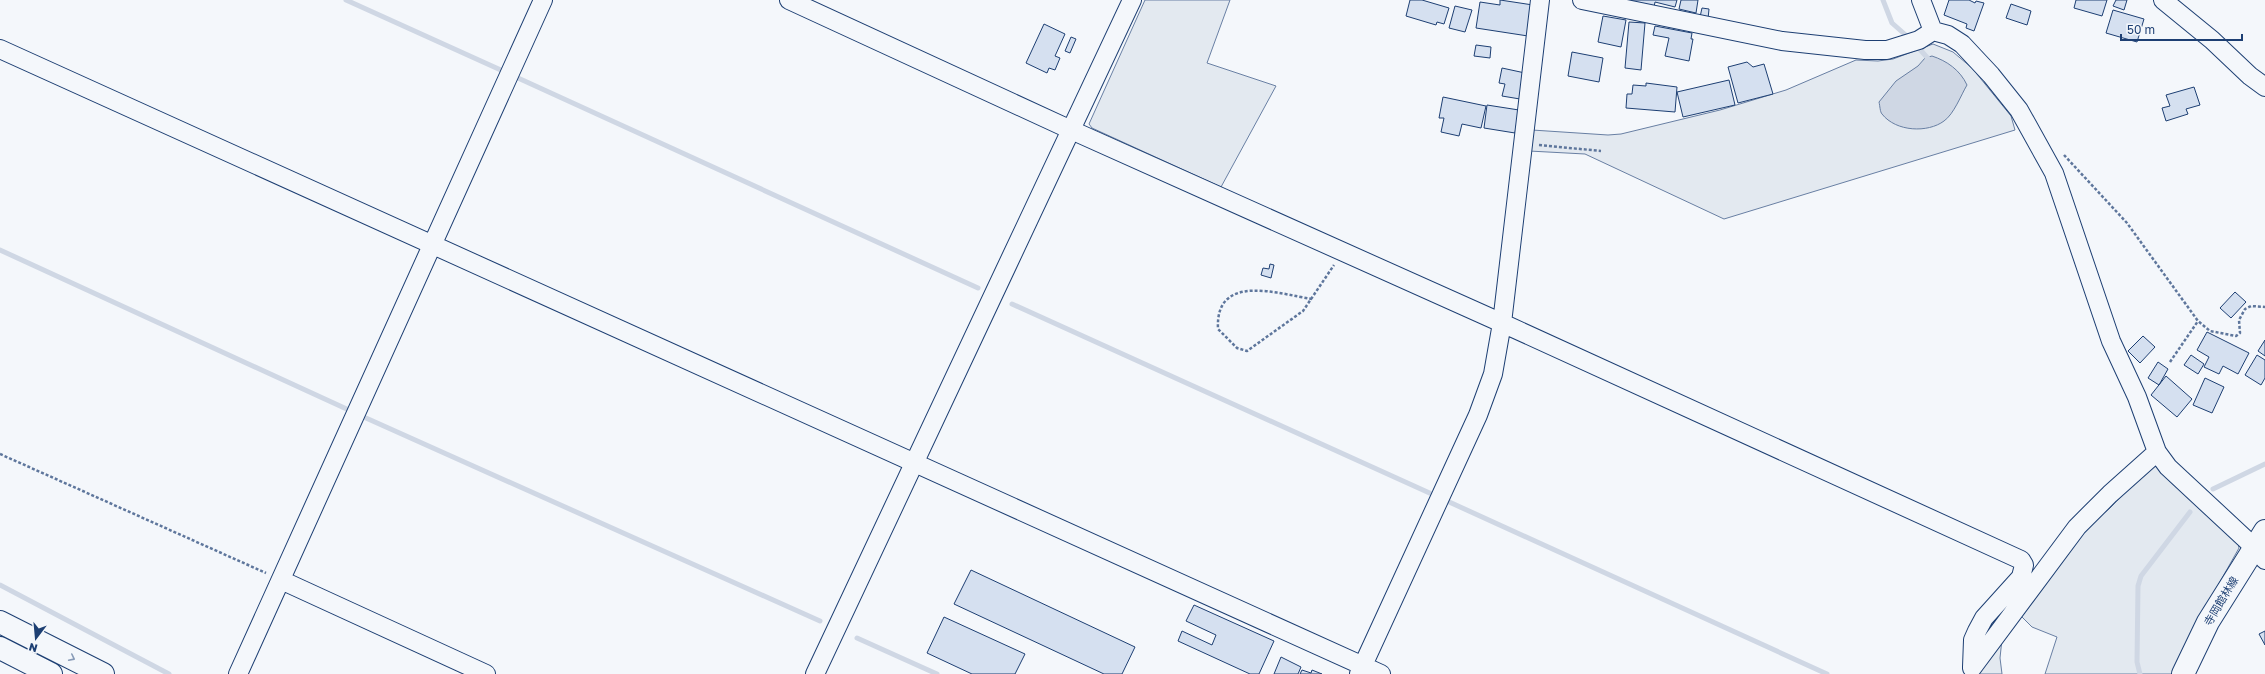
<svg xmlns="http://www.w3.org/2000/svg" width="2265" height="674" viewBox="0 0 2265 674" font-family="'Golos Text','Noto Sans JP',sans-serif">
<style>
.green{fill:#e3e9f0;stroke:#687fa3}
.water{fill:#cfd7e4;stroke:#687fa3}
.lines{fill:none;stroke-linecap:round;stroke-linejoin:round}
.stream{stroke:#cfd7e4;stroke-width:5}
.building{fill:#d5e0f0;stroke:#1d3f73}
.minor-casing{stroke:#1d3f73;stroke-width:20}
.major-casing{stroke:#1d3f73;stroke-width:24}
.highway-casing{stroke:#1d3f73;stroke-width:24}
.path{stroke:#5e769c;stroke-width:2.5;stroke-dasharray:3 2;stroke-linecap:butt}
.minor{stroke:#f4f7fb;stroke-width:18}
.major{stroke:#f4f7fb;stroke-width:22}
.highway{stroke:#f4f7fb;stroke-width:22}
.oneway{stroke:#889bb7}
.labels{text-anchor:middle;stroke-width:3;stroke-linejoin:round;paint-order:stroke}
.street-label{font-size:11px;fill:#1d3f73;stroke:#f4f7fb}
</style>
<rect width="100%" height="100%" fill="#f4f7fb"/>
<path class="green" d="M1145,0H1230L1207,63L1276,86L1221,187L1092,128L1089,124Z
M1933,44L1953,52L1972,68L2011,116L2015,130L1724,219L1585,154L1529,151L1532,130L1608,135L1621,134L1720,110L1786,90L1856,60L1878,61L1893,59Z
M2155,466L2160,468L2238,543L2239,548L2203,612L2175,674H2045L2057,637L2032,627L2021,616L2089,525L2110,508L2149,467Z
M2002,639L2000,658L2002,674H1976Z"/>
<path class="water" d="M1932,56C1947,61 1960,70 1967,85C1961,95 1954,114 1944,121C1928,133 1896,132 1882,114C1880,112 1880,106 1879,102L1896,81L1918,66L1925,58Z"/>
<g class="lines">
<path class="stream" d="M346,0L503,71
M1883,0L1892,23L1909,38
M1916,45L1932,63
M518,78L978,288
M0,250L351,411
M1012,304L1434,495
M366,418L820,621
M2213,489L2265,464
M1447,501L1827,674
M0,585L169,674
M857,638L937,674
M2140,674L2137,662L2138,586L2141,576L2190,512"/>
</g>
<path class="building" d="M1410,0H1422L1449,8L1444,24L1437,22L1436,25L1406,16Z
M1500,0L1533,5L1528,36L1476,28L1480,2L1500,5Z
M1626,0H1677L1675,7L1655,2L1654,7Z
M1681,0H1698L1696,13L1679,9Z
M1949,0H1969L1975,3L1976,1L1984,3L1974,31L1966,28L1967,24L1944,15Z
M2076,0H2107L2102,16L2074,8Z
M2116,0H2127L2124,10L2113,6Z
M2011,4L2031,11L2027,25L2006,18Z
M1455,6L1472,10L1465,32L1449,28Z
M1702,8L1709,9L1708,19L1700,17Z
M2113,10L2144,19L2137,42L2106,33Z
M1603,16L1626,20L1621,47L1598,42Z
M1629,22L1645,23L1641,70L1625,68Z
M1044,24L1065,34L1055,56L1060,58L1055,70L1049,68L1047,73L1026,63Z
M1655,26L1692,33L1691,39H1693L1689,61L1665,56L1669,38L1653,35Z
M1071,37L1076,39L1070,53L1065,51Z
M1476,45L1491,47L1490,58L1474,56Z
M1572,52L1603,58L1599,82L1568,76Z
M1747,62L1753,67L1764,64L1773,94L1738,103L1728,67Z
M1502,68L1525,73L1520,99L1502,96L1505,84L1499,83Z
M1729,80L1735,105L1683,117L1677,92Z
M1646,83L1677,87L1675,112L1626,108L1627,94H1632L1633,85L1646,86Z
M2194,87L2200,105L2186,109L2188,114L2166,121L2162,108L2170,106L2166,95Z
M1443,97L1486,106L1481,128L1462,124L1459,136L1441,132L1444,118H1439Z
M1487,105L1519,110L1515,133L1484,128Z
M1270,264L1274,265L1271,278L1261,275L1263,268L1269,269Z
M2235,292L2246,302L2231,318L2220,308Z
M2207,332L2249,353L2238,374L2223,366L2219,374L2204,367L2209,357L2197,350Z
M2143,336L2155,347L2140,363L2128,351Z
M2265,340V356L2258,351Z
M2191,355L2204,364L2198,374L2184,365Z
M2257,355L2265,360V378L2261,385L2245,375Z
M2158,362L2168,369L2159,385L2148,378Z
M2166,376L2192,399L2177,417L2151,395Z
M2205,378L2224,387L2212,413L2193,405Z
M971,570L1135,647L1122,674H1104L954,604Z
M1194,605L1274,641L1259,674H1250L1178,641L1182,631L1212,645L1216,635L1186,621Z
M944,617L1025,654L1015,674H972L927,653Z
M2265,631V645L2259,634Z
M1281,657L1301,667L1298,674H1274Z
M1302,670L1311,673L1312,670L1322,674H1300Z"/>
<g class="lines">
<g class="minor-casing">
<path id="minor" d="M789,0L1069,129L1502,323L2021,560L2024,565L2021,577L1984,618L1977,631L1973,640L1972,667
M1582,0L1782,41L1865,50H1887L1919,40L1933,31L1948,35L1962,44L1991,75L2019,110L2054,173L2111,341L2137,397L2157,452L2168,467L2254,547L2265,560
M1921,0L1933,31
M2163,0L2212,40L2250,76L2265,87
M0,49L1381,674
M281,580L486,674
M1972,668L2077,527L2110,494L2157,452
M238,674L543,0
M815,674L1132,0
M1359,674L1478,415L1493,374L1502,323L1540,0"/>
</g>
<g class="major-casing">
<path id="major" d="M2183,674L2208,622L2265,531"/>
</g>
<g class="highway-casing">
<path id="highway" d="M0,622L103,674
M0,648L51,674"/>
</g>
<path class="path" d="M1539,145L1601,151
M2064,155L2127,223L2198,321L2210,331L2236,336L2240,333L2239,320L2245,309L2251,306L2265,307
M1312,299C1279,294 1215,272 1218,329L1237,348L1247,351L1303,311L1334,265
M2170,362L2198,321
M0,454L266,573"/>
<use href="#minor" class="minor"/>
<use href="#major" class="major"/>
<use href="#highway" class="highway"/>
</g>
<defs><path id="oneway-chevron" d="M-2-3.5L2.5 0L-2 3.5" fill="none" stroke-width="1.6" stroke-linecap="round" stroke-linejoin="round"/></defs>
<use class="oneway" href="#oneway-chevron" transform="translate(72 658) rotate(27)"/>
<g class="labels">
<g class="street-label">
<text transform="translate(2221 601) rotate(-59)" y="4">寺岡館林線</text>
</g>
</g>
<g transform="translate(36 638) rotate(196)" stroke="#f4f7fb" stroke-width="3" paint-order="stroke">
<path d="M0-3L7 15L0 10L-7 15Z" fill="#1d3f73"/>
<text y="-6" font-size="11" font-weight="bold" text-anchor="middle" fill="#1d3f73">N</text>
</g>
<path d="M2121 34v6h121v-6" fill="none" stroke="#1d3f73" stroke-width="2"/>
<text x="2127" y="34" font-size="12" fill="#1d3f73" stroke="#f4f7fb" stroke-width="3" paint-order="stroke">50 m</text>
</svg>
